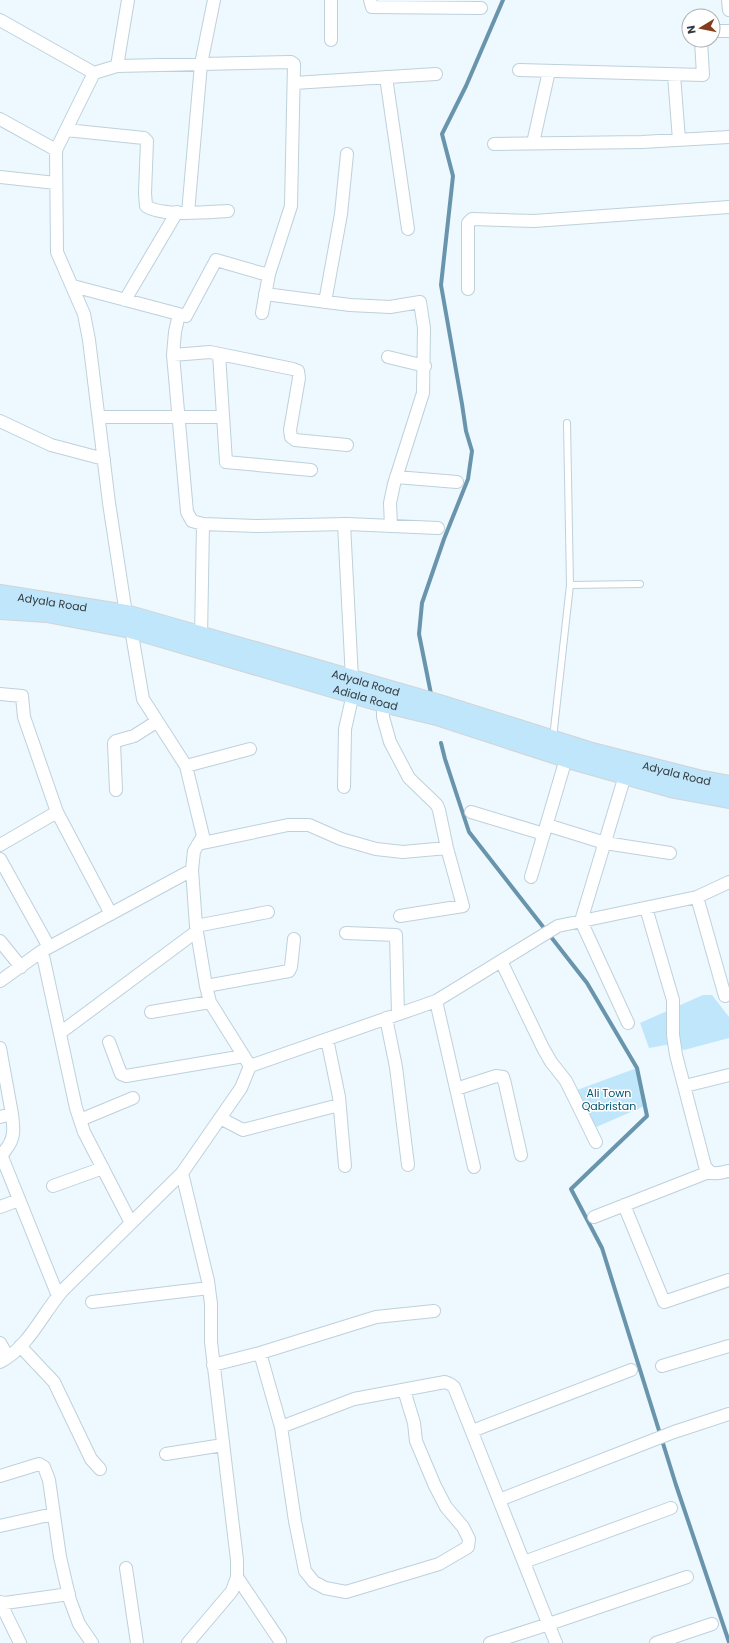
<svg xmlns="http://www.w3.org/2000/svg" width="729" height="1643" viewBox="0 0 729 1643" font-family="Poppins,sans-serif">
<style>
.green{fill:#c0e6fb}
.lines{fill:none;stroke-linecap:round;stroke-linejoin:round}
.stream{stroke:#6995ac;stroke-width:4}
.service-casing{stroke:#bed1db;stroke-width:8}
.minor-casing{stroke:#bed1db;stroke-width:14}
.primary-casing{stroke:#d2d4d5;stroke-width:20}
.service{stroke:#fff;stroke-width:6}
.minor{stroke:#fff;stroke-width:12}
.primary{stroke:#bfe6fa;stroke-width:18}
.labels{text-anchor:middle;stroke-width:3;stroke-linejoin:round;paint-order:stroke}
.street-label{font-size:11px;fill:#343b3f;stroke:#fff}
.park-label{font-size:11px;fill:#015371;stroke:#fff}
</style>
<rect width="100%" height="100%" fill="#edf8ff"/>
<path class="green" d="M703,995H712L729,1017V1038L684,1050L671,1044L649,1048L640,1023Z
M637,1068L647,1105L594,1128L577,1090Z"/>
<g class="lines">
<path class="stream" d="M431,694L419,634L422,603L444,539L468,479L472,451L466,431L462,404L441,285L453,176L442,134L466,86L503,0
M441,743L445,759L469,832L587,983L637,1068L647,1116L571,1189L602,1248L676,1485L729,1642"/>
<g class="service-casing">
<path id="service" d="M570,585L640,584
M553,738L570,585L567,423"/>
</g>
<g class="minor-casing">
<path id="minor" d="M128,0L117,66L94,73L56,150L57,252L84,314L89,340L109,503L126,614L131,629L143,699L186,766L203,836L194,851L192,870L196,926L206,986L210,1002L250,1066L436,1001L558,926L697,897L729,882
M331,0V40
M370,0L372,7L481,8
M728,0L729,10
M0,20L94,73
M713,31H729
M519,70L703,75L701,40
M674,75L679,140
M386,77L408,229
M294,83L436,74
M0,119L56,150
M66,130L144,138L147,141L145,193L146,206C162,217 209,212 228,211
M533,143L549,71
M494,144L642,142L729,137
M0,177L56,183
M188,213L201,64L214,0
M73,286L186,316L216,260L261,273L269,274L291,206L294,64L291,62L117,66
M468,289V223L472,219L534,221L729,207
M265,294L350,305L390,307L420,302L424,328L423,393L394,484L390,503L391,526
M125,300L177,212
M325,302L341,214L347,154
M262,313L269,274
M179,314L175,332L173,355L187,512L192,521L203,524L257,526L347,524L438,528
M219,354L226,462L311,470
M173,355L210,352L293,369L298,371L299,378L290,430L291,437L295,440L347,445
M388,357L425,366
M99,417H223
M0,421L51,445L104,459
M396,477L457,482
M344,524L352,679
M201,637L203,524
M0,694L22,696L24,717L57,812L111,914
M383,703V717L390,742L409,778L437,805L439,810L447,848L463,906L400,916
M186,766L250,749
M627,769L581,921L628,1023
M344,787L345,729L353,694
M116,790L114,743L116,741L134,736L156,722
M471,812L544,834
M547,825L605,843L670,853
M198,844L288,825H309L341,839L376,849L403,852L447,848
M0,845L57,812
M0,859L49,947
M531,877L568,752
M697,897L725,996
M646,908L673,1000V1035L676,1055L705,1166C712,1177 718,1173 729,1171
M196,926L268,912
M346,933L396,935L398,1014
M0,941L21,967
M42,951L76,1108L84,1132L131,1223
M501,961L543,1048L551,1062L566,1081L596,1142
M0,981L42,951L192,870
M206,986L289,971L291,967L294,939
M436,1001L474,1167
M151,1012L210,1002
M386,1018L396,1067L408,1165
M60,1033L197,931
M327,1039L339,1097L345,1166
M109,1042L121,1074L126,1076L244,1056
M0,1048L12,1114L0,1117
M685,1086L729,1075
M456,1089L496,1076L503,1077L505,1084L521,1155
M12,1114C13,1124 15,1134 10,1143C8,1148 3,1151 2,1157L58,1296
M220,1118L243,1130L339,1105
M80,1120L133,1098
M182,1173L208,1281L211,1304V1342L237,1560V1577L232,1591L188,1643
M53,1186L103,1168
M624,1205L664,1302L729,1280
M0,1207L19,1200
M594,1217L709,1172
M92,1302L209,1288
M0,1343L8,1357
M20,1346L54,1382L91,1459L100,1469
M260,1353L281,1427L295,1521L305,1571L314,1582L325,1588L346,1592L439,1564L468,1547L469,1539L463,1527L446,1507L435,1486L416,1441L414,1423L404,1390
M0,1362C29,1347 42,1314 63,1290L182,1173L241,1088L250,1066
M213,1365L260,1353L376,1317L434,1311
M662,1366L729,1346
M281,1427L354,1399L445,1382L450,1384L454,1387L556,1643
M472,1431L631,1370
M166,1454L223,1445
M0,1476L39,1464L44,1467L49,1480L60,1557L70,1600L79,1624L92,1643
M499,1500L674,1432L729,1414
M0,1526L53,1514
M524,1562L671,1508
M126,1568L137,1643
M237,1577L280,1641
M0,1602L5,1603L69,1594
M0,1602L20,1643
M490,1643L549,1624L687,1577
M656,1643L712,1624"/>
</g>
<g class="primary-casing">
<g id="primary">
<path id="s1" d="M0,594L126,614L443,705L592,752L698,779L729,785"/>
<path id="s2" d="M0,610L47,613L131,629L383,703L437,716L572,760L675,789L729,799"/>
</g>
</g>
<use href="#service" class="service"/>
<use href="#minor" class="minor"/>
<use href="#primary" class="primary"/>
</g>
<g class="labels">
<g class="street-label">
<text dy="4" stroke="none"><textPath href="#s1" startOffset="53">Adyala Road</textPath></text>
<text dy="4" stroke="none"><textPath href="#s1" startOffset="377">Adyala Road</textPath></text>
<text dy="4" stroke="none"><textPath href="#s2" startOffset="377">Adiala Road</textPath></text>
<text dy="4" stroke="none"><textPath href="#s1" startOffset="701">Adyala Road</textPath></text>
</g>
<g class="park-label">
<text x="609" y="1097">Ali Town<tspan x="609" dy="13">Qabristan</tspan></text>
</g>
</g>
<g transform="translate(701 28) rotate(260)"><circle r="19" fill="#ffffff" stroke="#aeb1b2"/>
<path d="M0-3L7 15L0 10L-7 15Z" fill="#853e1d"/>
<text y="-6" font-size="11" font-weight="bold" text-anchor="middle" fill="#343b3f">N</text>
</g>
</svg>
